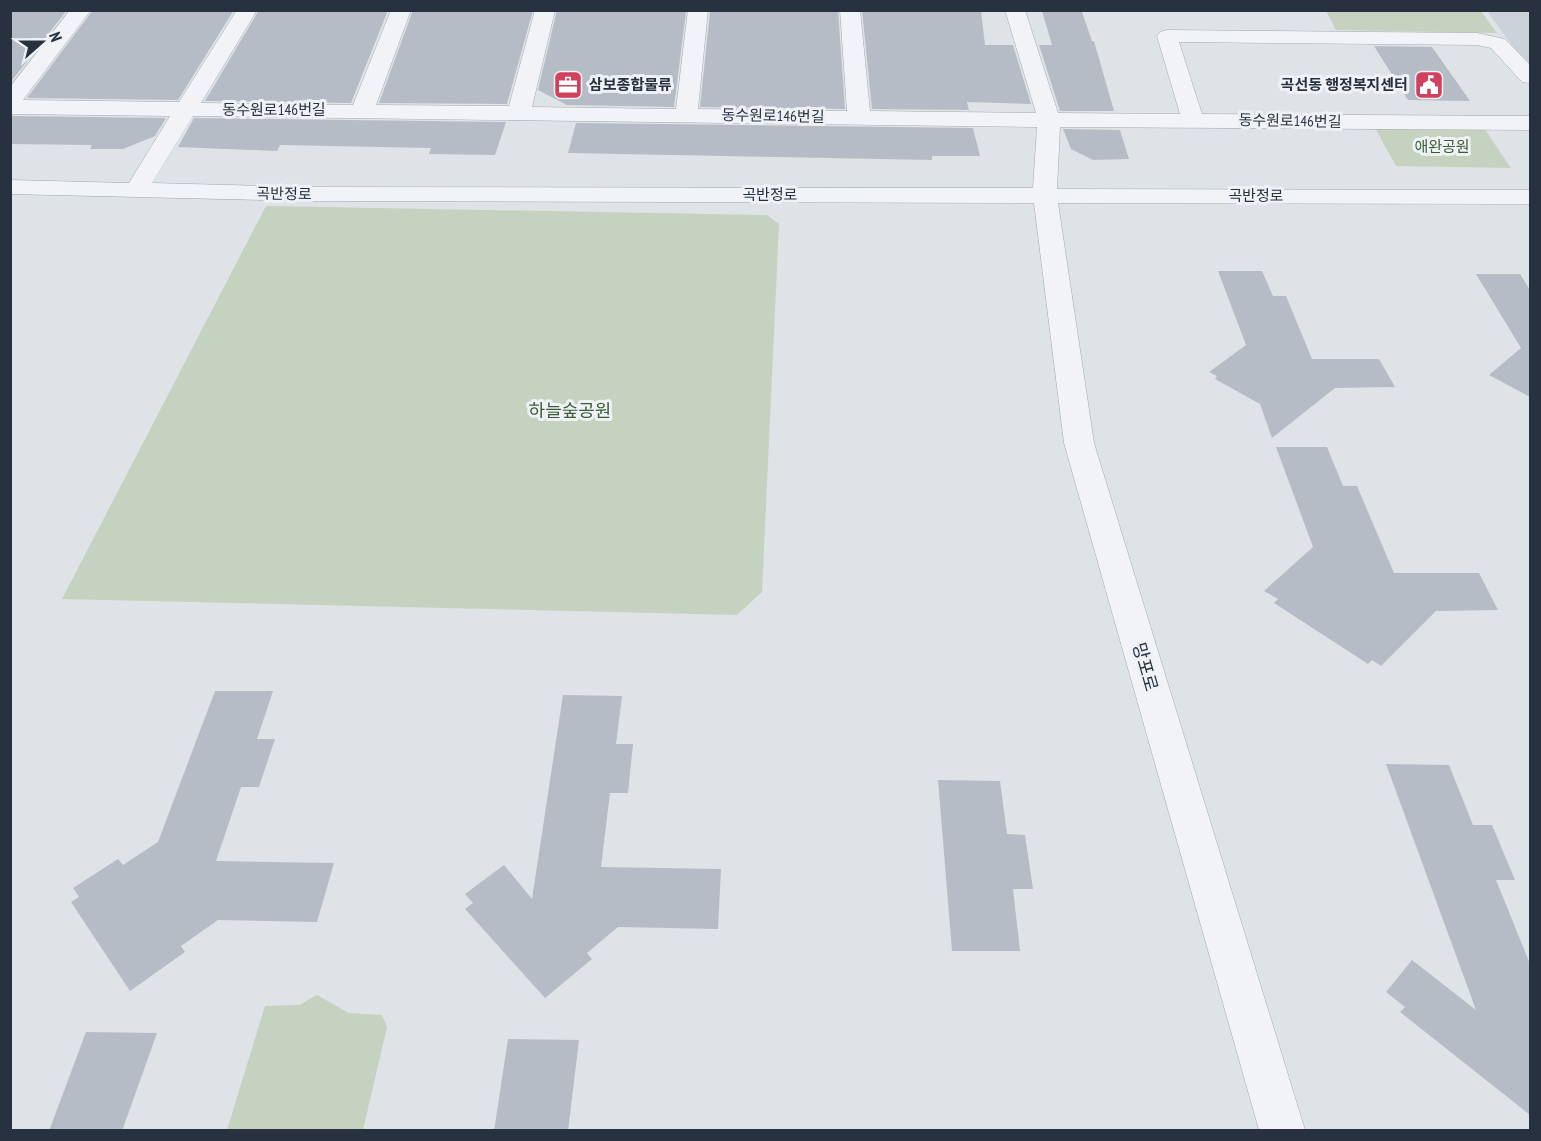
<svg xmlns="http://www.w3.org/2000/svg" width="1541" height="1141" viewBox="0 0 1541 1141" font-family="'PT Sans Narrow','Noto Sans KR',sans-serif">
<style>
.built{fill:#ccd2da}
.green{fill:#c5d2bf}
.building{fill:#b6bcc5}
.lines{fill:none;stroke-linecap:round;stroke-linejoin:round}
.minor-casing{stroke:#a3aab2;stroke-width:1}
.minor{fill:#f1f3f7;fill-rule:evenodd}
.labels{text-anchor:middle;stroke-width:6;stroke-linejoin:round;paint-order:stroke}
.far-poi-label{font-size:15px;font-weight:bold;fill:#273140;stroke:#eef2f6;text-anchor:start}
.far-street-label{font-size:15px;fill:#273140;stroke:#eef2f6}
.far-park-label{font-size:15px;fill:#3d5c34;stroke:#eef2f6}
.park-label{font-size:18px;fill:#3d5c34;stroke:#eef2f6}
.street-label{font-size:18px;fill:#273140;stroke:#eef2f6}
</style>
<rect width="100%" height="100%" fill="#dee3e8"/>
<path class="built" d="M1487,11H1530V70Z"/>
<path class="green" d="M1326,11H1481L1497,33L1336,30Z
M1374,126L1484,128L1511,168L1396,166Z
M266,206L767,215L779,224L762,592L737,615L62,599Z
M317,995L349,1013L382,1015L387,1027L363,1130H227L265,1006L299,1005Z"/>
<path class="building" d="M10,10H67L10,83Z
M93,10H234L178,100L27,98Z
M259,10H388L351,103L205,101Z
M413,10H533L507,104L379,103Z
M557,10L686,12L674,107L567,105L538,90Z
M721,10H838L845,109L700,107L710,12Z
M862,10H981L985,45H1013L1031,104L967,102L969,110L872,109Z
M1042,11L1082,12L1092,41H1094L1114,111H1060L1039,45H1052Z
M1374,46L1432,47L1470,101L1408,100Z
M10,116L166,118L155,136L123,149H90L92,145L10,144Z
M194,118L506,122L495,155L429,154L431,148L280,145L277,151L178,147Z
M576,123L973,128L980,156H932V160L568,153Z
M1063,129L1120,130L1129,159L1093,160L1071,149Z
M1218,271H1262L1273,296H1286L1312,359H1379L1395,387L1335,388L1272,438L1260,404L1215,379L1217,376L1209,372L1246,345Z
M1476,274H1520L1530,290V397L1489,375L1521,348Z
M1276,447H1327L1343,486H1357L1394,573H1479L1498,610L1436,611L1381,666L1372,660L1368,664L1274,603L1278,599L1264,591L1313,547Z
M215,691H273L257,739H275L259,787H241L216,861L334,863L317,922L218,920L181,946L185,952L130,991L71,902L79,897L73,888L118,859L123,865L158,842Z
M563,695L622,696L616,744H633L628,793H610L601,867L721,869L718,929L618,927L587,953L592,959L545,998L465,909L473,903L465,894L504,865L532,899Z
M1386,764L1449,765L1473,825H1492L1515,880H1496L1530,964V1115L1400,1012L1405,1007L1386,992L1412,960L1476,1010Z
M938,780L1000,781L1007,834L1025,835L1033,889H1013L1020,951H952Z
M86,1032L157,1033L122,1131H49Z
M508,1039L579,1040L568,1131H494Z"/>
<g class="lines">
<g class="minor-casing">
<path id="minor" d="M70,10H91L23,100L179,102L237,10H257L201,103L353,105L391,10H411L376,105L509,106L535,10H555L532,107L676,109L688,10H708L698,109L847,111L840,10H860L870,111L1036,113L1005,10H1025L1058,113L1180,114L1157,36L1160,32L1167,30L1477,33L1505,39L1530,65V83L1522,82L1491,48L1477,45L1179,42L1202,114L1530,116V130L1060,127L1057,189L1530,190V204L1058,203L1094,443L1305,1130H1259L1064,443L1034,203L304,201L10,194V180L129,183L170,116L10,114V87ZM193,116L1037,127L1033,188L304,187L152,183Z"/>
</g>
<use href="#minor" class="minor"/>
</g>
<defs>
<g id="office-square" transform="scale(1.5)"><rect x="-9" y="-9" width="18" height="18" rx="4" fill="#d1405d" stroke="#eef2f6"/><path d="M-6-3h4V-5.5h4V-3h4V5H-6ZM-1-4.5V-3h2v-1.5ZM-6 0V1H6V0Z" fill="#fff"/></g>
<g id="civic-square" transform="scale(1.5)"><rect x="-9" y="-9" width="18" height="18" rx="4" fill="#d1405d" stroke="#eef2f6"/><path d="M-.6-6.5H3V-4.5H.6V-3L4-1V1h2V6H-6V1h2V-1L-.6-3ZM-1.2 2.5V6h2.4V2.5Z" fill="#fff"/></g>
</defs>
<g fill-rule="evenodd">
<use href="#office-square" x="568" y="85"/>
<use href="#civic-square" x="1429" y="85"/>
</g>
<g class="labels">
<g class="far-poi-label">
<text x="589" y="90">삼보종합물류</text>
<text x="1408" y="90" text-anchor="end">곡선동 행정복지센터</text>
</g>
<g class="far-street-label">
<text x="274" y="115">동수원로146번길</text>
<text transform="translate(773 116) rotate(1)" y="5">동수원로146번길</text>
<text transform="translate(1290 121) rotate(1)" y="5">동수원로146번길</text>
<text transform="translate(284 194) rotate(1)" y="5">곡반정로</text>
<text x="770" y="200">곡반정로</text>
<text x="1256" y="201">곡반정로</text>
</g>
<g class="far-park-label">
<text x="1442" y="152">애완공원</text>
</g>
<g class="park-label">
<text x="570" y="417">하늘숲공원</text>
</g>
<g class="street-label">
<text transform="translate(1145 667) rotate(74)" y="6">망포로</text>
</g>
</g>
<rect width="1541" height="1141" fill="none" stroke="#273140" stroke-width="24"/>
<g transform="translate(42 42) rotate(69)" stroke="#eef2f6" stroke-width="4.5" paint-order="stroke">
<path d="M0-4.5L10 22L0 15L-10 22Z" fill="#273140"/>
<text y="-9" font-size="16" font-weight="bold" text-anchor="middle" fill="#273140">N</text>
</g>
</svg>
